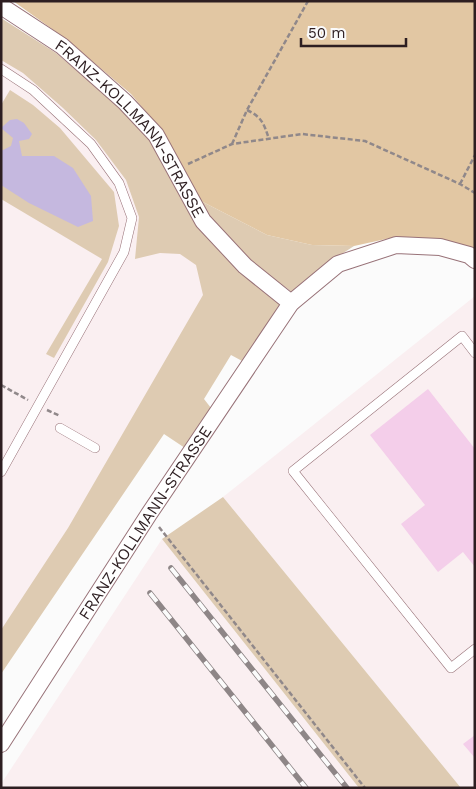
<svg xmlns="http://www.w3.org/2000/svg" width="476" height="789" viewBox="0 0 476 789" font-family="'Work Sans',sans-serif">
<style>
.built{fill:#faeff1}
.green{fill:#decbb2}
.forest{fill:#e2c7a3}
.water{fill:#c5b8df}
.building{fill:#f4ceea}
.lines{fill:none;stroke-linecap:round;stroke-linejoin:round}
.lane-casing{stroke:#987278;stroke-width:10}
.street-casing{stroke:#987278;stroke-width:18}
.path{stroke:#90888a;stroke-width:2.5;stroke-dasharray:5 2.5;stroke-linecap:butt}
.lane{stroke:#fff;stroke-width:9}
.street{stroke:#fff;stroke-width:16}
.rail-casing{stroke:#8e8687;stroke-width:5.5}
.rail{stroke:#fbfbfb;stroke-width:4;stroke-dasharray:11;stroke-linecap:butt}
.labels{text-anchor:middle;stroke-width:4.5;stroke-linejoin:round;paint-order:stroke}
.street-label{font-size:16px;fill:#2d1e21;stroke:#fbfbfb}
</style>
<rect width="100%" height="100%" fill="#fbfbfb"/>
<path class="built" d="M1,40L235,284L1,632Z
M475,296V788H461L223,497Z
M162,539L359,788H1V784Z"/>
<path class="green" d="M1,18L56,53L120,107L151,140L171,173L281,305L244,362L231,355L204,399L211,408L185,448L164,434L1,674V630L68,528L203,295L196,265L180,254L160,253L135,259L139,217L126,180L96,140L63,108L23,73L1,60Z
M10,90L33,105L60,128L114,192L119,226L108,262L54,358L46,354L102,259L1,199V105Z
M199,200L267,235L312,245L354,246L334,259L292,292C256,266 219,240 199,200Z
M223,497L461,788H359L162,539Z"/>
<path class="forest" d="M13,1H475V250L395,237L354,246L312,245L267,235L199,200L160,129L131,94L66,39Z"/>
<path class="water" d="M17,119L24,123L32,134L29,139L19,141L22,156H54L73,168L91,196L93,221L78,227L29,203L1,185V151L11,146L13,138L1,128L10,120Z"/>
<path class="building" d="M428,389L475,449V567L463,552L438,572L401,524L425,505L370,435Z
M475,735V758L463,744Z"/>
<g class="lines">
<g class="lane-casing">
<path id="lane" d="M1,69L33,90L91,144L119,183L132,218L124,252L1,472
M475,353L462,336L293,471L451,668L475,649
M60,428L95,448"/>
</g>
<g class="street-casing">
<g id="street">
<path id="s1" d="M1,6L62,46L125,102L156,135L203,221L245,266L291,303"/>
<path id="s2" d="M1,744L149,514L291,303L338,264L396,245L440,247L469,255L475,260"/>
</g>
</g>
<path class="path" d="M247,110C262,117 264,124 269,139
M232,144L247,110L308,1
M188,164L232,144L302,134L365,141L460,184L475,193
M460,184L475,155
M1,385L28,400
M47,410L60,416
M159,527L365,788"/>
<use href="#lane" class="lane"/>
<use href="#street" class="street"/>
<g class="rail-casing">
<path id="rail" d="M171,568L347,788
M150,593L306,788"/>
</g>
<use href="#rail" class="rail"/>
</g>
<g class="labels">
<g class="street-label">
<text dy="6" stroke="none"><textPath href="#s1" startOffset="181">FRANZ-KOLLMANN-STRASSE</textPath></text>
<text dy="6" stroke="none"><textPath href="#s2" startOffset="264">FRANZ-KOLLMANN-STRASSE</textPath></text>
</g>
</g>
<rect width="476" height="789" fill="none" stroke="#2d1e21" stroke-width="5"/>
<path d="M301 38v8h105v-8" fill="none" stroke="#2d1e21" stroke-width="2.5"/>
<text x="308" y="38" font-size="15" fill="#2d1e21" stroke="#fbfbfb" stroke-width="4" paint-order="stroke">50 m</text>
</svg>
